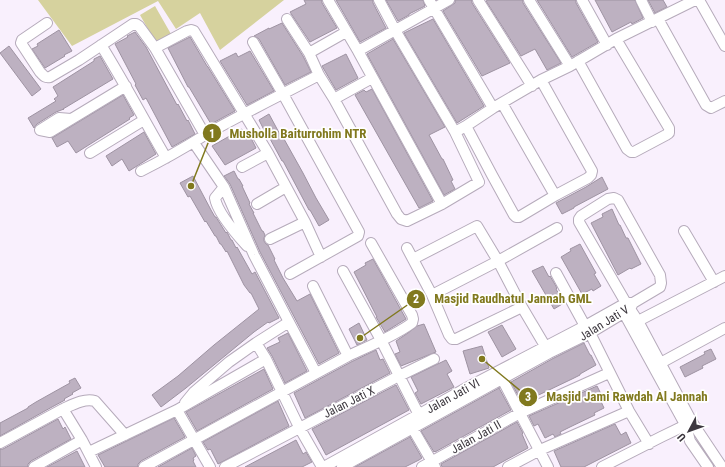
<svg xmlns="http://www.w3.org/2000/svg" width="725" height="467" viewBox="0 0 725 467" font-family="'Roboto Condensed',sans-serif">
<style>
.green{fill:#d6d29e}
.building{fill:#bdb1c1;stroke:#9e93a2}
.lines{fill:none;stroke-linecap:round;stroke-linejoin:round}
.street-casing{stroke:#b6abbb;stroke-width:12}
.street{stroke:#fff;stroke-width:10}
.labels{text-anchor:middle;stroke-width:3.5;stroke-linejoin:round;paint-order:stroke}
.street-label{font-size:12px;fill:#3c373e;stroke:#fff}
.leader{fill:none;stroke:#81791e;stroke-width:1.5}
.callout-dot{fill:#81791e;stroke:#fff;stroke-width:1.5}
.mark-label{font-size:12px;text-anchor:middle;font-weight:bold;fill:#fff}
.callout-label{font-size:13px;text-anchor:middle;font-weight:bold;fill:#81791e;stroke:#fff;stroke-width:3.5;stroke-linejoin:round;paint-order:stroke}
</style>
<rect width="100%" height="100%" fill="#f9f0fd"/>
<path class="green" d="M38,0H284L220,50L200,13L176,29L158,1L72,46Z
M155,6L171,34L156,43L140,15Z"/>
<path class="building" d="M304,0H322V3L337,28L310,42L290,12L306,4Z
M336,0H373V3L386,28L360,42Z
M386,0H423L425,6L409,14V15L398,21Z
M455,0H472V3L510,63L482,76L443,11L455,3Z
M488,0H523V3L561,63L547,70L535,49L521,56L486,1Z
M537,0H576V3L598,42L572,57Z
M595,0H635L643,18L632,24L631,22L612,32Z
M648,0H663L667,7L655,13Z
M433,19L484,106L457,123L404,33Z
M282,23L303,56L311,72L285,85L259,39L254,36L269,28V29Z
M59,30L72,51L64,55L65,56L45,68L32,49L38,46L37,44Z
M135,32L146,47L177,105L178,104L187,121L188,120L195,134L172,147L146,98L143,100L135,85L136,84L115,44L128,37L127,36Z
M190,37L207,66L208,67L235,111L211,124L189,87H188L168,48Z
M393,39L445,127L429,135L442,159H443L453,180L451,181L455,189L444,195L367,54Z
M9,46L41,89L32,96L0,53Z
M250,51L274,91L247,105L220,61L236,53L238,57Z
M346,54L358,78L336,90L322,66Z
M100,56L113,79L63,109H64L56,112L37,124L34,128L28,118L56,101L54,99L58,96L53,87L94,61V59Z
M372,89L433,201L419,208L355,95L364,90L366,92Z
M123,95L134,115L129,118L130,119L76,153L68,141L57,147L52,138Z
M269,114L283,140L284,139L303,173L316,198L329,220L319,226L310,210H309L283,161H282L268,135L267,136L259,120Z
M242,129L248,139L251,138L256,148L225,165L212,146Z
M144,132L156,154L129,171L122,159L112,166L106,156Z
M234,171L238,179H239L243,186H242L250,203L249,204L254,213H253L262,231H263L265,235L264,238V241L266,244L268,245L275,259L274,260L283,278L297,301L310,294L339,353L319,364L260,252L230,184L224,176Z
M193,176L211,210L215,217H216L226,233L227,232L231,240H232L236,248L237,247L252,274L255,272L279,318L269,323L268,322L254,332L186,388L161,407L152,395L178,376L214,345L259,309L251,293H250L244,285L227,251L226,252L221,244H220L216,236H215L206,221L205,222L190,196L188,197L180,183Z
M602,177L608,189L574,207V208L562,214L556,203L586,187Z
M612,209L619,225H620L626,238H628L641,264L631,269L630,268L618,275L591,223L603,217L602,214Z
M580,244L596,273L594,274L601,286L593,291L592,289L582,294L561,257L571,251L570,249Z
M373,259L406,319L385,332L376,317H377L354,272L366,265L365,263Z
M543,266L549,277L550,276L553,281L557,288L556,289L564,303L554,309L532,271Z
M359,323L367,340L357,345L349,329Z
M424,324L436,352L401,366L395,354L400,352L396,341L408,333L417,326Z
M502,325L516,349L502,357L488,332Z
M288,333L307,371L285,383L272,356L267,348L280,342L278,338Z
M584,343L590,355H591L596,365L580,374V375L572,379L526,401L527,403L523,405L511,382L552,359Z
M482,346L489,368L470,374L463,351Z
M711,349L716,359L702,366L703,368L685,377L680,367L705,354L704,352Z
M376,350L380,360L383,359L390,373L305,418L294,393L351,362Z
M446,360L452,371L447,374L454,387L421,404L415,393L418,391L411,377Z
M264,369L273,389L197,431L186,412Z
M75,378L81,388L72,393L73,394L64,399L65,400L52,407L0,436V423L28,408V407L36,402L61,388L70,383L69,381Z
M396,385L409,410L326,455L312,429Z
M597,386L601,394L598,395L604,408L594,413L595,415L570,427L560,432L561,434L555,437L553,434L545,438L538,424L534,426L529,416Z
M499,388L511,410L435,452V451L434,452L421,431Z
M278,401L289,426L218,464L211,450L210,449L208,450L203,442Z
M174,418L185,437L141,461L138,464V467H105L98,455Z
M58,419L63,429L65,427L71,439L31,461L28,464V467H0V449H3Z
M517,422L523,433L522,434L528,448L493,467H442L441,464Z
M615,424L621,435L626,432L631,443L584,467H561L554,451Z
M410,437L422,458L419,460L405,467H355Z
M296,440L303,454L306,452L312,462L302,467H245Z
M192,448L196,456L193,458L194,460L193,461L196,467H158Z
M77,451L85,467H47Z"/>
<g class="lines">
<g class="street-casing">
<path id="street" d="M328,0L358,51L442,204
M429,0L493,108
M478,0L532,86
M529,0L570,66
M582,0L607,45
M641,0L652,22
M699,0L725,46
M287,19L309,53L319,75L334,99L397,214L401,219L407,221L442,204L479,182L455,132L395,30L379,0
M658,19L706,105L711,108L725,101
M47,23L22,40L21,43L40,72C44,76 45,78 50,77L79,60L133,24H136L139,26L155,48L205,135
M253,42L283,94L359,232L358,236L290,274
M101,45C124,82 144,120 166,158
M155,48L187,31L191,30L194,31L268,153L305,222L321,257
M358,51L449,0
M309,53L346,32
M578,61L627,149L631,152H634L666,135L669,133V128L616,39
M334,99L372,78
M502,103L553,192L556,195L588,178L591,175L592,171L541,80
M71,119L59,118L40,130L50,132L126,86
M466,126L492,175L514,215L516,217H519L556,195
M455,132L466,126L493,108L541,80L570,66L616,39L695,0
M194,143L224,187L254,255L289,322L316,373
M90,153L144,120
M242,167L268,153
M141,171C163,160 184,148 205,135C242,114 281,95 319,75
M224,187L215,198C217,212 237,235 247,246
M257,204L286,187
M684,231L714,282
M270,239L305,222
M407,248L432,295L449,335L452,339H456L522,307
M413,259L477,226L498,261L522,307L548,351
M343,271L381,340L422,421
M556,273L585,326L590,333L629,411L649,444
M313,286L348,356
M432,295L498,261L557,228
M624,313L686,426L690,441L708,467
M638,321L725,276
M256,343L266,359L299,427L322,467
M655,366L725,328
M500,375L548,467
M185,403L194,392L229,362L256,343L289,322
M63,409C72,405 84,398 95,401L125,435
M177,410L210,467
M692,422L722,467
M410,424L435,467
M0,443L63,409L82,440L96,467
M89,452L177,410L266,359
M34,467L82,440
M144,467L348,356C369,346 393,337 412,323L413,319L412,315L371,243
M225,467L395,378L434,359
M324,467L418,415L468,387L585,326L626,303H631
M342,467L549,353L590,333L630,309L633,303
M422,467L520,413L609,373
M508,467L540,450L629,411
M602,467L661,437L692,422L638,321L626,303L579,222V219L581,216L608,199L614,198L618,200L660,275L661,283L660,287L633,303"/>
</g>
<use href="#street" class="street"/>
</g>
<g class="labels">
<g class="street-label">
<text transform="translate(604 323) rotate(-32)" y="4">Jalan Jati V</text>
<text transform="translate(453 396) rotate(-29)" y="4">Jalan Jati VI</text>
<text transform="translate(349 402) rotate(-27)" y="4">Jalan Jati X</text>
<text transform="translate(476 437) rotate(-29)" y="4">Jalan Jati II</text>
</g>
</g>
<path class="leader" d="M191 186L212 133M360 338L416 299M482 359L528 397"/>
<g class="callout-dot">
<circle cx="191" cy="186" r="4"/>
<circle cx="360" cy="338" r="4"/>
<circle cx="482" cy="359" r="4"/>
<circle cx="212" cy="133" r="10"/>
<circle cx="416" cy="299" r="10"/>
<circle cx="528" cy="397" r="10"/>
</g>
<g class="mark-label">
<text x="212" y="138">1</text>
<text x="416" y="303">2</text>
<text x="528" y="401">3</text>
</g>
<g class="callout-label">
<text x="298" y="138">Musholla Baiturrohim NTR</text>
<text x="513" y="303">Masjid Raudhatul Jannah GML</text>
<text x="627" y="401">Masjid Jami Rawdah Al Jannah</text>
</g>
<g transform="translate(689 431) rotate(229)" stroke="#ffffff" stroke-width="3" paint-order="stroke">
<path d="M0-3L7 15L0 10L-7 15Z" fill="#3c373e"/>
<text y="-6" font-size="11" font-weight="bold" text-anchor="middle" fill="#3c373e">U</text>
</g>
</svg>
